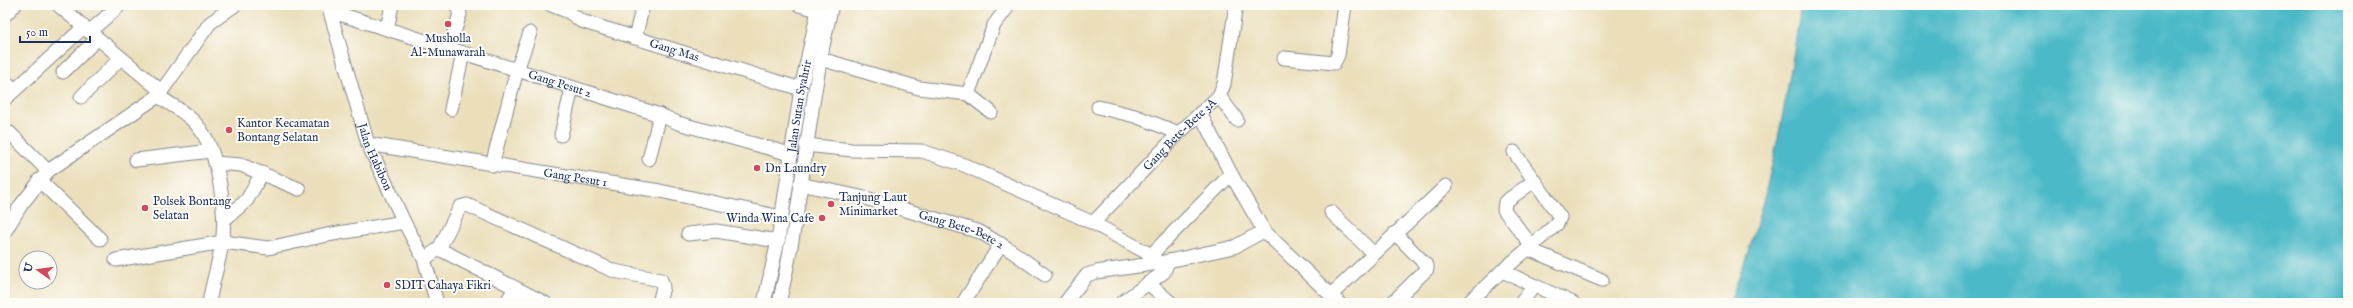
<svg xmlns="http://www.w3.org/2000/svg" width="2353" height="308" viewBox="0 0 2353 308" font-family="'IM FELL English',serif">
<style>
.water{fill:#4cb9c7;stroke:#347492}
.lines{fill:none;stroke-linecap:round;stroke-linejoin:round}
.minor-casing{stroke:#83878c;stroke-width:15}
.minor{stroke:#fff;stroke-width:13}
.poi-dot{fill:#d1495b;stroke:#fdfcf7;stroke-width:1.5}
.labels{text-anchor:middle;stroke-width:4;stroke-linejoin:round;paint-order:stroke}
.poi-label{font-size:12px;fill:#1b2f5e;stroke:#fdfcf7;text-anchor:start}
.street-label{font-size:12px;fill:#1b2f5e;stroke:#fdfcf7}
</style>
<rect width="100%" height="100%" fill="#fdfcf7"/>
<filter id="ink" filterUnits="userSpaceOnUse"><feTurbulence type="fractalNoise" baseFrequency=".025" numOctaves="2"/><feDisplacementMap in="SourceGraphic" scale="8" xChannelSelector="R" yChannelSelector="G"/><feConvolveMatrix kernelMatrix="1 2 1 2 8 2 1 2 1" color-interpolation-filters="sRGB"/></filter>
<filter id="wash" filterUnits="userSpaceOnUse"><feTurbulence type="fractalNoise" baseFrequency=".012" numOctaves="4" result="noise"/><feDisplacementMap in="SourceGraphic" scale="16" xChannelSelector="R" yChannelSelector="G"/><feGaussianBlur stdDeviation="0.9" result="paint"/><feColorMatrix in="noise" values="0 0 0 0 0 0 0 0 0 0 0 0 0 0 0 0 0 1.4 0 .05"/><feComposite in="paint" operator="in"/></filter>
<g filter="url(#wash)">
<rect width="100%" height="100%" fill="#ebdfbb"/>
<path class="water" d="M1801,5H2348V303H1729C1768,209 1786,105 1801,5Z"/>
</g>
<g filter="url(#ink)">
<g class="lines">
<g class="minor-casing">
<g id="minor">
<path d="M58,5L161,91"/>
<path id="s1" d="M328,5L368,144L404,222L424,259L437,303"/>
<path id="s2" d="M551,5L569,12L581,21L801,89"/>
<path d="M799,5L818,10"/>
<path id="s3" d="M330,11L660,115L678,123L790,154"/>
<path d="M5,15L15,5"/>
<path d="M387,29L392,5"/>
<path d="M89,32L120,5"/>
<path d="M635,38L643,5"/>
<path d="M449,48L460,14L456,5"/>
<path d="M1284,58L1334,63L1338,55L1345,5"/>
<path d="M821,59L919,88L968,94L991,112"/>
<path d="M63,72L97,39"/>
<path d="M5,81L15,90"/>
<path d="M968,94L994,25L1006,9"/>
<path d="M158,96C175,107 194,117 204,135C219,159 227,216 222,243C219,263 212,283 209,303"/>
<path d="M1219,96L1237,120"/>
<path d="M81,97L121,58"/>
<path d="M5,99L84,27"/>
<path d="M1098,107L1135,116L1179,133"/>
<path d="M451,109L463,53"/>
<path d="M1200,113L1231,174L1264,231"/>
<path d="M5,133H10L48,171"/>
<path d="M561,135L572,88"/>
<path id="s4" d="M368,144L660,191L781,217"/>
<path d="M806,145L852,150L922,151L964,165L1093,223L1151,255L1159,263"/>
<path d="M649,159L660,115"/>
<path d="M136,160L211,151"/>
<path d="M215,163L241,165L299,189"/>
<path d="M492,165L517,70L530,33"/>
<path d="M39,180L100,239"/>
<path id="s5" d="M800,184L865,198L980,232L1007,248L1045,275"/>
<path d="M1331,212L1374,254"/>
<path d="M224,220L247,200L262,173"/>
<path id="s6" d="M1093,223L1179,133L1219,96L1224,84L1236,5"/>
<path d="M5,231L21,205L48,171L158,96L210,23L235,5"/>
<path d="M688,234L716,231L778,241"/>
<path d="M1532,246L1504,210L1505,202L1534,181"/>
<path d="M439,249L545,303"/>
<path d="M1528,249L1602,280"/>
<path d="M1151,255L1231,174"/>
<path d="M424,259L439,249L460,207L467,205L614,271L661,280L663,287L659,303"/>
<path d="M116,260L223,242L268,248L327,235L404,222"/>
<path d="M1502,271L1557,224L1560,217L1514,152"/>
<path d="M1148,283L1171,303"/>
<path d="M1331,295L1446,186"/>
<path d="M506,303L515,288"/>
<path id="s7" d="M764,303L778,241L801,89L819,5"/>
<path d="M779,303C803,205 808,103 832,5"/>
<path d="M963,303L1001,244"/>
<path d="M1065,303L1087,275L1096,272L1159,263L1234,247L1264,231L1339,303"/>
<path d="M1121,303L1164,272L1168,261"/>
<path d="M1392,303L1427,269V266L1395,233"/>
<path d="M1468,303L1502,271L1573,303"/>
<path d="M1521,303L1534,286"/>
</g>
</g>
<use href="#minor" class="minor"/>
</g>
</g>
<g class="poi-dot">
<circle cx="448" cy="24" r="4"/>
<circle cx="229" cy="130" r="4"/>
<circle cx="757" cy="168" r="4"/>
<circle cx="831" cy="204" r="4"/>
<circle cx="145" cy="208" r="4"/>
<circle cx="822" cy="218" r="4"/>
<circle cx="387" cy="285" r="4"/>
</g>
<g class="labels">
<g class="poi-label">
<text x="448" y="42" text-anchor="middle">Musholla<tspan x="448" dy="14">Al-Munawarah</tspan></text>
<text x="237" y="127">Kantor Kecamatan<tspan x="237" dy="14">Bontang Selatan</tspan></text>
<text x="765" y="172">Dn Laundry</text>
<text x="839" y="201">Tanjung Laut<tspan x="839" dy="14">Minimarket</tspan></text>
<text x="153" y="205">Polsek Bontang<tspan x="153" dy="14">Selatan</tspan></text>
<text x="814" y="222" text-anchor="end">Winda Wina Cafe</text>
<text x="395" y="289">SDIT Cahaya Fikri</text>
</g>
<g class="street-label">
<text dy="4" stroke="none"><textPath href="#s2" startOffset="132">Gang Mas</textPath></text>
<text dy="4" stroke="none"><textPath href="#s3" startOffset="241">Gang Pesut 2</textPath></text>
<text dy="4" stroke="none"><textPath href="#s7" startOffset="200">Jalan Sutan Syahrir</textPath></text>
<text dy="4" stroke="none"><textPath href="#s6" startOffset="124">Gang Bete-Bete 3A</textPath></text>
<text dy="4" stroke="none"><textPath href="#s1" startOffset="159">Jalan Habibon</textPath></text>
<text dy="4" stroke="none"><textPath href="#s4" startOffset="210">Gang Pesut 1</textPath></text>
<text dy="4" stroke="none"><textPath href="#s5" startOffset="168">Gang Bete-Bete 2</textPath></text>
</g>
</g>
<rect width="2353" height="308" fill="none" stroke="#fdfcf7" stroke-width="20"/>
<g transform="translate(38 270) rotate(284)"><circle r="19" fill="#fdfcf7" stroke="#a3aaba"/>
<path d="M0-3L7 15L0 10L-7 15Z" fill="#d1495b"/>
<text y="-6" font-size="11" font-weight="bold" text-anchor="middle" fill="#1b2f5e">U</text>
</g>
<path d="M20 36v6h70v-6" fill="none" stroke="#1b2f5e" stroke-width="2"/>
<text x="26" y="36" font-size="12" fill="#1b2f5e" stroke="#fdfcf7" stroke-width="3" paint-order="stroke">50 m</text>
</svg>
